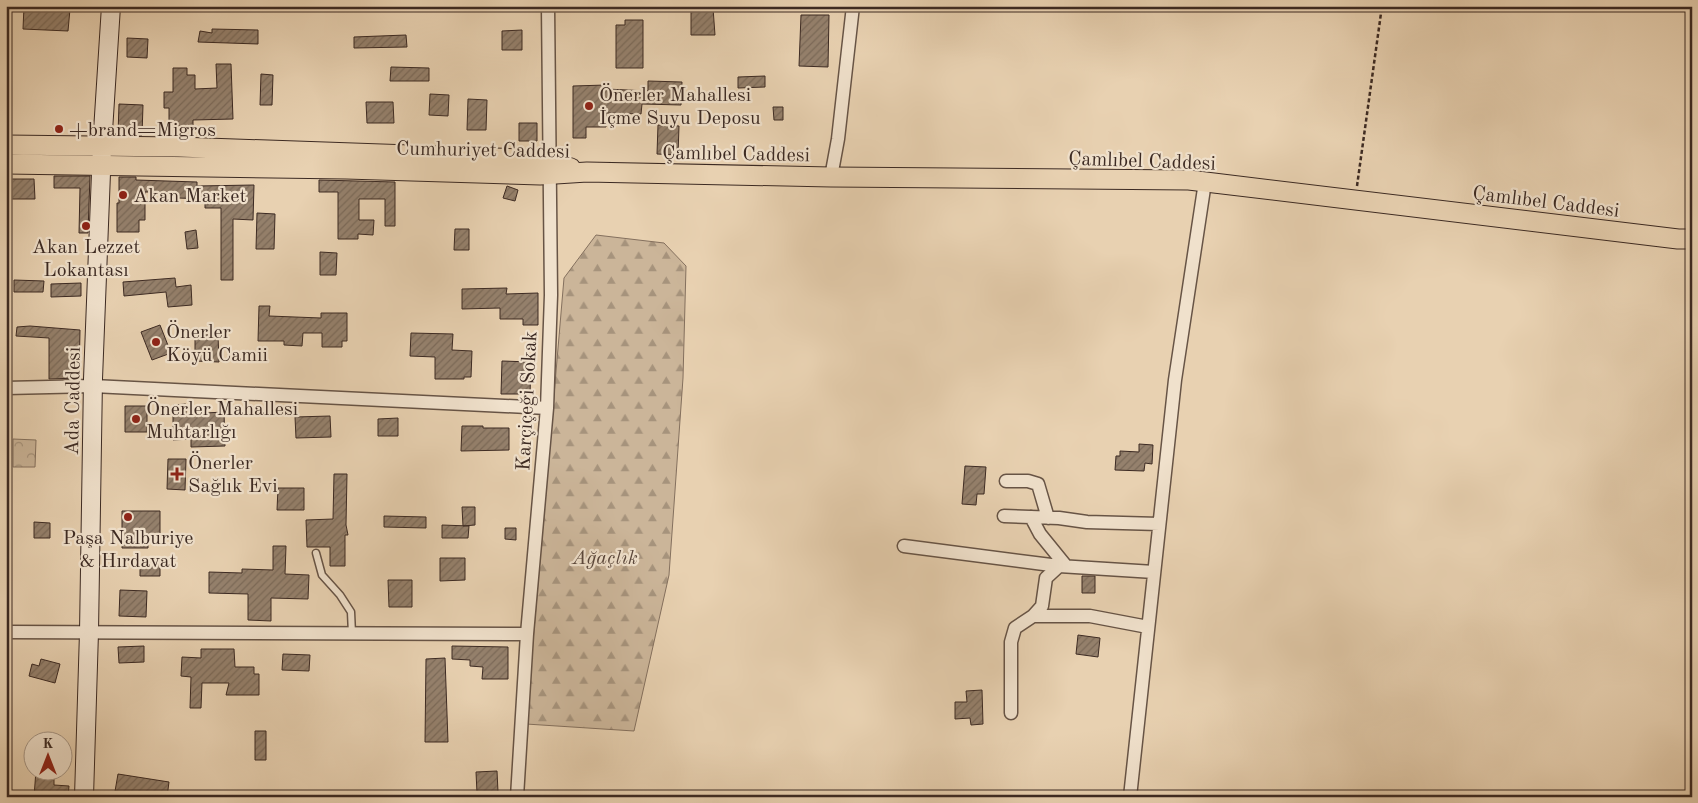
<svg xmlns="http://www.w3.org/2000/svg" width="1698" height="803" viewBox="0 0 1698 803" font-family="'Old Standard TT',serif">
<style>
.forest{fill:url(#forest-firs);stroke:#84705e}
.park{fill:url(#park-crowns);stroke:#84705e}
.building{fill:url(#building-hatch);stroke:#3c2a23}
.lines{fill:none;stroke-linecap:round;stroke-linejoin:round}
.lane-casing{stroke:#675446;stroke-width:9}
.street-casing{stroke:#675446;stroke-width:15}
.secondary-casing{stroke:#3c2a23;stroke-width:20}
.primary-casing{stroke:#3c2a23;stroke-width:21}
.path{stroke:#3c2a23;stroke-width:2.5;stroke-dasharray:4 2.5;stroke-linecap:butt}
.lane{stroke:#f0e1cc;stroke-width:6}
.street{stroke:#f0e1cc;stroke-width:12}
.secondary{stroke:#f0e1cc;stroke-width:18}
.primary{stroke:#e8d1b1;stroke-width:19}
.poi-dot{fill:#8f2418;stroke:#f0e1cc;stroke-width:2}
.labels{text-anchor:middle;stroke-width:4.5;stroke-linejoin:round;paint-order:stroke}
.poi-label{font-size:20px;fill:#3c2a23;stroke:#f0e1cc;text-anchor:start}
.street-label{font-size:20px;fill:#3c2a23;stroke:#f0e1cc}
.park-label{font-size:20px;font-style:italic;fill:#59463b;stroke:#f0e1cc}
</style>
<defs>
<pattern id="forest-firs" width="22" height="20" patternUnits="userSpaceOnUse" patternTransform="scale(1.25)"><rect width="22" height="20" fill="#cbb599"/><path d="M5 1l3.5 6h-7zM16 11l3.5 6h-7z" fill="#a6937c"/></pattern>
<pattern id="park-crowns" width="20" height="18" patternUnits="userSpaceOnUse" patternTransform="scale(1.25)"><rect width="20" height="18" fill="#cbb599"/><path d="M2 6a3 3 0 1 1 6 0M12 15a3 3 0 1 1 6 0" fill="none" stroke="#a6937c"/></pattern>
<pattern id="building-hatch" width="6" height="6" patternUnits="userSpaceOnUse" patternTransform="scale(1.25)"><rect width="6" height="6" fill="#95816d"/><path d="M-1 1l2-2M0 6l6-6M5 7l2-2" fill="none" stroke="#7b6a59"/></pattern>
</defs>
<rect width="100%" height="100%" fill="#e8d1b1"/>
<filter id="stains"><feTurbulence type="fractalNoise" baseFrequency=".004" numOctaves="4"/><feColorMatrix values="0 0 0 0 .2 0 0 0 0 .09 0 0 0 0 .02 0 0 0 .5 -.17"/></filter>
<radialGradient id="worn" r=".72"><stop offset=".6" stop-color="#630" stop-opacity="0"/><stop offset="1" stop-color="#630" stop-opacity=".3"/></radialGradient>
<path class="forest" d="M596,235L664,243L686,266L683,378L669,575L634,731L526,724L564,278Z"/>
<path class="park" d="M13,439L36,440L35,467H13Z"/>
<path class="building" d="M24,6H53V8L70,9L68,31L23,29Z
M691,8H713L715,35H691Z
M801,15H829L828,67L799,66Z
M625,20H643V68H616V25H625Z
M212,29L258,30V44L198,42L200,31L212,33Z
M522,30V50H502V31Z
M406,35L407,47L354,48V37Z
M127,38L148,39L147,58L127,57Z
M216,64H231L233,119L193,120V126H169V108H164V92H173V68H187V75H195V89L217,88Z
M391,67L429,68V81H390Z
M261,74L273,75L272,105H260Z
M765,76V87L738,88V77Z
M648,81L682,82L681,105L642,104L641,114L606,113V127H586V138H573V86L606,85V89L648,91Z
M430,94L449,95L448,116L429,115Z
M468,99L487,100L486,130H467Z
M366,102H393L394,123H367Z
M119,104L143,105L142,135H118Z
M773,107H783V120H774Z
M519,123H537V141H519Z
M658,125L679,126L678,155L657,154Z
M54,176H90L88,233H79L80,188H54Z
M119,177H136V180L197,182V186L254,185L253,220L233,219V280H221V208H205V199L178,198V192H145V220H139V232H117V203H119Z
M6,179H34L35,199H6Z
M319,180L395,182V226H385V199H359V220H374L373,235L358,234V239H338V192H319Z
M507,186L518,190L515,201L503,198Z
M257,213L275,214L274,249H256Z
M455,229H469V250H454Z
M196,230L198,248L187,249L185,232Z
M320,252L337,253L336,275H320Z
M175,278L176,287L191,285L192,305L168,307L166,292L124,296L123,282Z
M14,280L44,281L43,292H14Z
M81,283V296L51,297V284Z
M507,288L506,294L538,293V325H523V319H500V308L462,309V289Z
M259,306H270L269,316L321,318V313H347V341H342V347H322V333H303L302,346L284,345V341H258Z
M160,325L171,353L152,360L141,332Z
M30,326L80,330L79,378L49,379V338L16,336L17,327Z
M411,333L453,334L452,350L472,351L471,377H464V379H435V357L410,356Z
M198,335H218L219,362L195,361V338H198Z
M502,361L531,362L530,394H501Z
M186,404V414L224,412L225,446L191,447V439L173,440V405Z
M125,406H147V432H125Z
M330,416L331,437L296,438L295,417Z
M398,418V436H378V419Z
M462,426H483V428H509V450L461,451Z
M1139,444L1153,445L1152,464L1145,463L1144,471L1115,470L1116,456H1120V451L1139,452Z
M168,459H186L185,490L167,489Z
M965,466L986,467L984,494H977L976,505L962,504Z
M334,474H347L346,525L348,535H345V566H330V547H307L306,520L333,519Z
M278,488H304V510H277Z
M462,507H475V525L463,526Z
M122,511H160V540L148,539V548H122Z
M384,516L426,517V528L384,527Z
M34,522L50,523V538H34Z
M442,525L469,526L468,538H442Z
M505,528H516V540L505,539Z
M273,546H286L285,574L309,575L308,599L271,598V621L248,620V594L209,593V572L242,573V569L273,570Z
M440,558H465V580L440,581Z
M140,563H160V576H140Z
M1082,576H1095V593H1082Z
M388,580H412V607H389Z
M120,590L147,591L146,617L119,616Z
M1078,635L1100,638L1098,657L1076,654Z
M144,646V662L119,663L118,647Z
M452,646L508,647V679H482L483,667L470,666V660L452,659Z
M201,649H234L235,667H254V674H259V695H226L229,683H202L201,708H190L191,677L181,676L182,657L201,658Z
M283,654L310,655L309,671L282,670Z
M445,658L448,742H425L426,659Z
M41,659L60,664L55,683L29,676L32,664L39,666Z
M982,690L983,724L971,725L970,718L955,719V702H967L966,691Z
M255,731H266V760H255Z
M36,770H54V785L69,786L68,797H34Z
M497,771L498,792L477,793L476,772Z
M118,774L169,782L167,797H114Z"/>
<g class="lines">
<g class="lane-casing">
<path id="lane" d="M316,553L322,575L340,595L351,612L352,634"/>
</g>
<g class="street-casing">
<path id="street" d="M831,177L838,139L853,6
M6,388L93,386L547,408
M1006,481H1028L1038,484L1048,518
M1004,516L1059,518L1087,522L1159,524
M1031,517L1040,534L1066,566
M904,546L1059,566L1154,572
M1033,616H1090L1148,627
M6,632L527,634
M1011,713V642L1015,628L1033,616L1042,606L1046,578L1059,566
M517,797L527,634L547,408L551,295L548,6
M1130,797L1175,380L1205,182"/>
</g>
<g class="secondary-casing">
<path id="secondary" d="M84,797L89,632L93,379L102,147L111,6"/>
</g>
<g class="primary-casing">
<path id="primary" d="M6,145L179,147L522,159L550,162L571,168
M6,164L346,169L540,175L587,172L831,177L1189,180L1678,239H1692"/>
</g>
<path class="path" d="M1357,186L1382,6"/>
<use href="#lane" class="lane"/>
<use href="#street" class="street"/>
<use href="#secondary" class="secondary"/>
<use href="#primary" class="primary"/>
</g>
<g class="poi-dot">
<circle cx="589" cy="106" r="5"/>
<circle cx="59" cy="129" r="5"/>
<circle cx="123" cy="195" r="5"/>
<circle cx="86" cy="226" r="5"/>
<circle cx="156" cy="342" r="5"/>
<circle cx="136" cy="419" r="5"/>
<path d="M174.5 466.5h5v5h5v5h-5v5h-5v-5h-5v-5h5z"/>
<circle cx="128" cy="517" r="5"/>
</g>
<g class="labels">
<g class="poi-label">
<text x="599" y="101">Önerler Mahallesi<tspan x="599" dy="23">İçme Suyu Deposu</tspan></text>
<text x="69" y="136">+brand=Migros</text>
<text x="133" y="202">Akan Market</text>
<text x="86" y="253" text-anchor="middle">Akan Lezzet<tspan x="86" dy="23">Lokantası</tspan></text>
<text x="166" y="338">Önerler<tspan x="166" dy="23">Köyü Camii</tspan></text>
<text x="146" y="415">Önerler Mahallesi<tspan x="146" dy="23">Muhtarlığı</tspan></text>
<text x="188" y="469">Önerler<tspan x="188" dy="23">Sağlık Evi</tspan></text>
<text x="128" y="544" text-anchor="middle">Paşa Nalburiye<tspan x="128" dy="23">&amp; Hırdavat</tspan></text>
</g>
<g class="street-label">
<text transform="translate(483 149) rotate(1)" y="7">Cumhuriyet Caddesi</text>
<text transform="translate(736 153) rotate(1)" y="7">Çamlıbel Caddesi</text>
<text transform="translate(1142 160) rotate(2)" y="7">Çamlıbel Caddesi</text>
<text transform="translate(1546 201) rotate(7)" y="7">Çamlıbel Caddesi</text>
<text transform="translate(72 401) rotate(-89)" y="7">Ada Caddesi</text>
<text transform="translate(526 401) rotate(-87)" y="7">Karçiçeği Sokak</text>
</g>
<g class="park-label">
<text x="605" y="564">Ağaçlık</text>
</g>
</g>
<rect width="1698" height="803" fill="none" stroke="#e8d1b1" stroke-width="25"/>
<rect x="8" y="8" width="1683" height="788" fill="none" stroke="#3c2a23" stroke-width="2.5"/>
<rect x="12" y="12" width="1673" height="778" fill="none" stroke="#3c2a23"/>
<g transform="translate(48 756)"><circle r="24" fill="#f0e1cc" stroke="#a89888"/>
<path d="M0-4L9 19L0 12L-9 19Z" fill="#8f2418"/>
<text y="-8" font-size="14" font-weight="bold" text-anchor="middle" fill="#3c2a23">K</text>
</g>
<rect width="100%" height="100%" filter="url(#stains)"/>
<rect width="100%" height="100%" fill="url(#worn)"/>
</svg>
